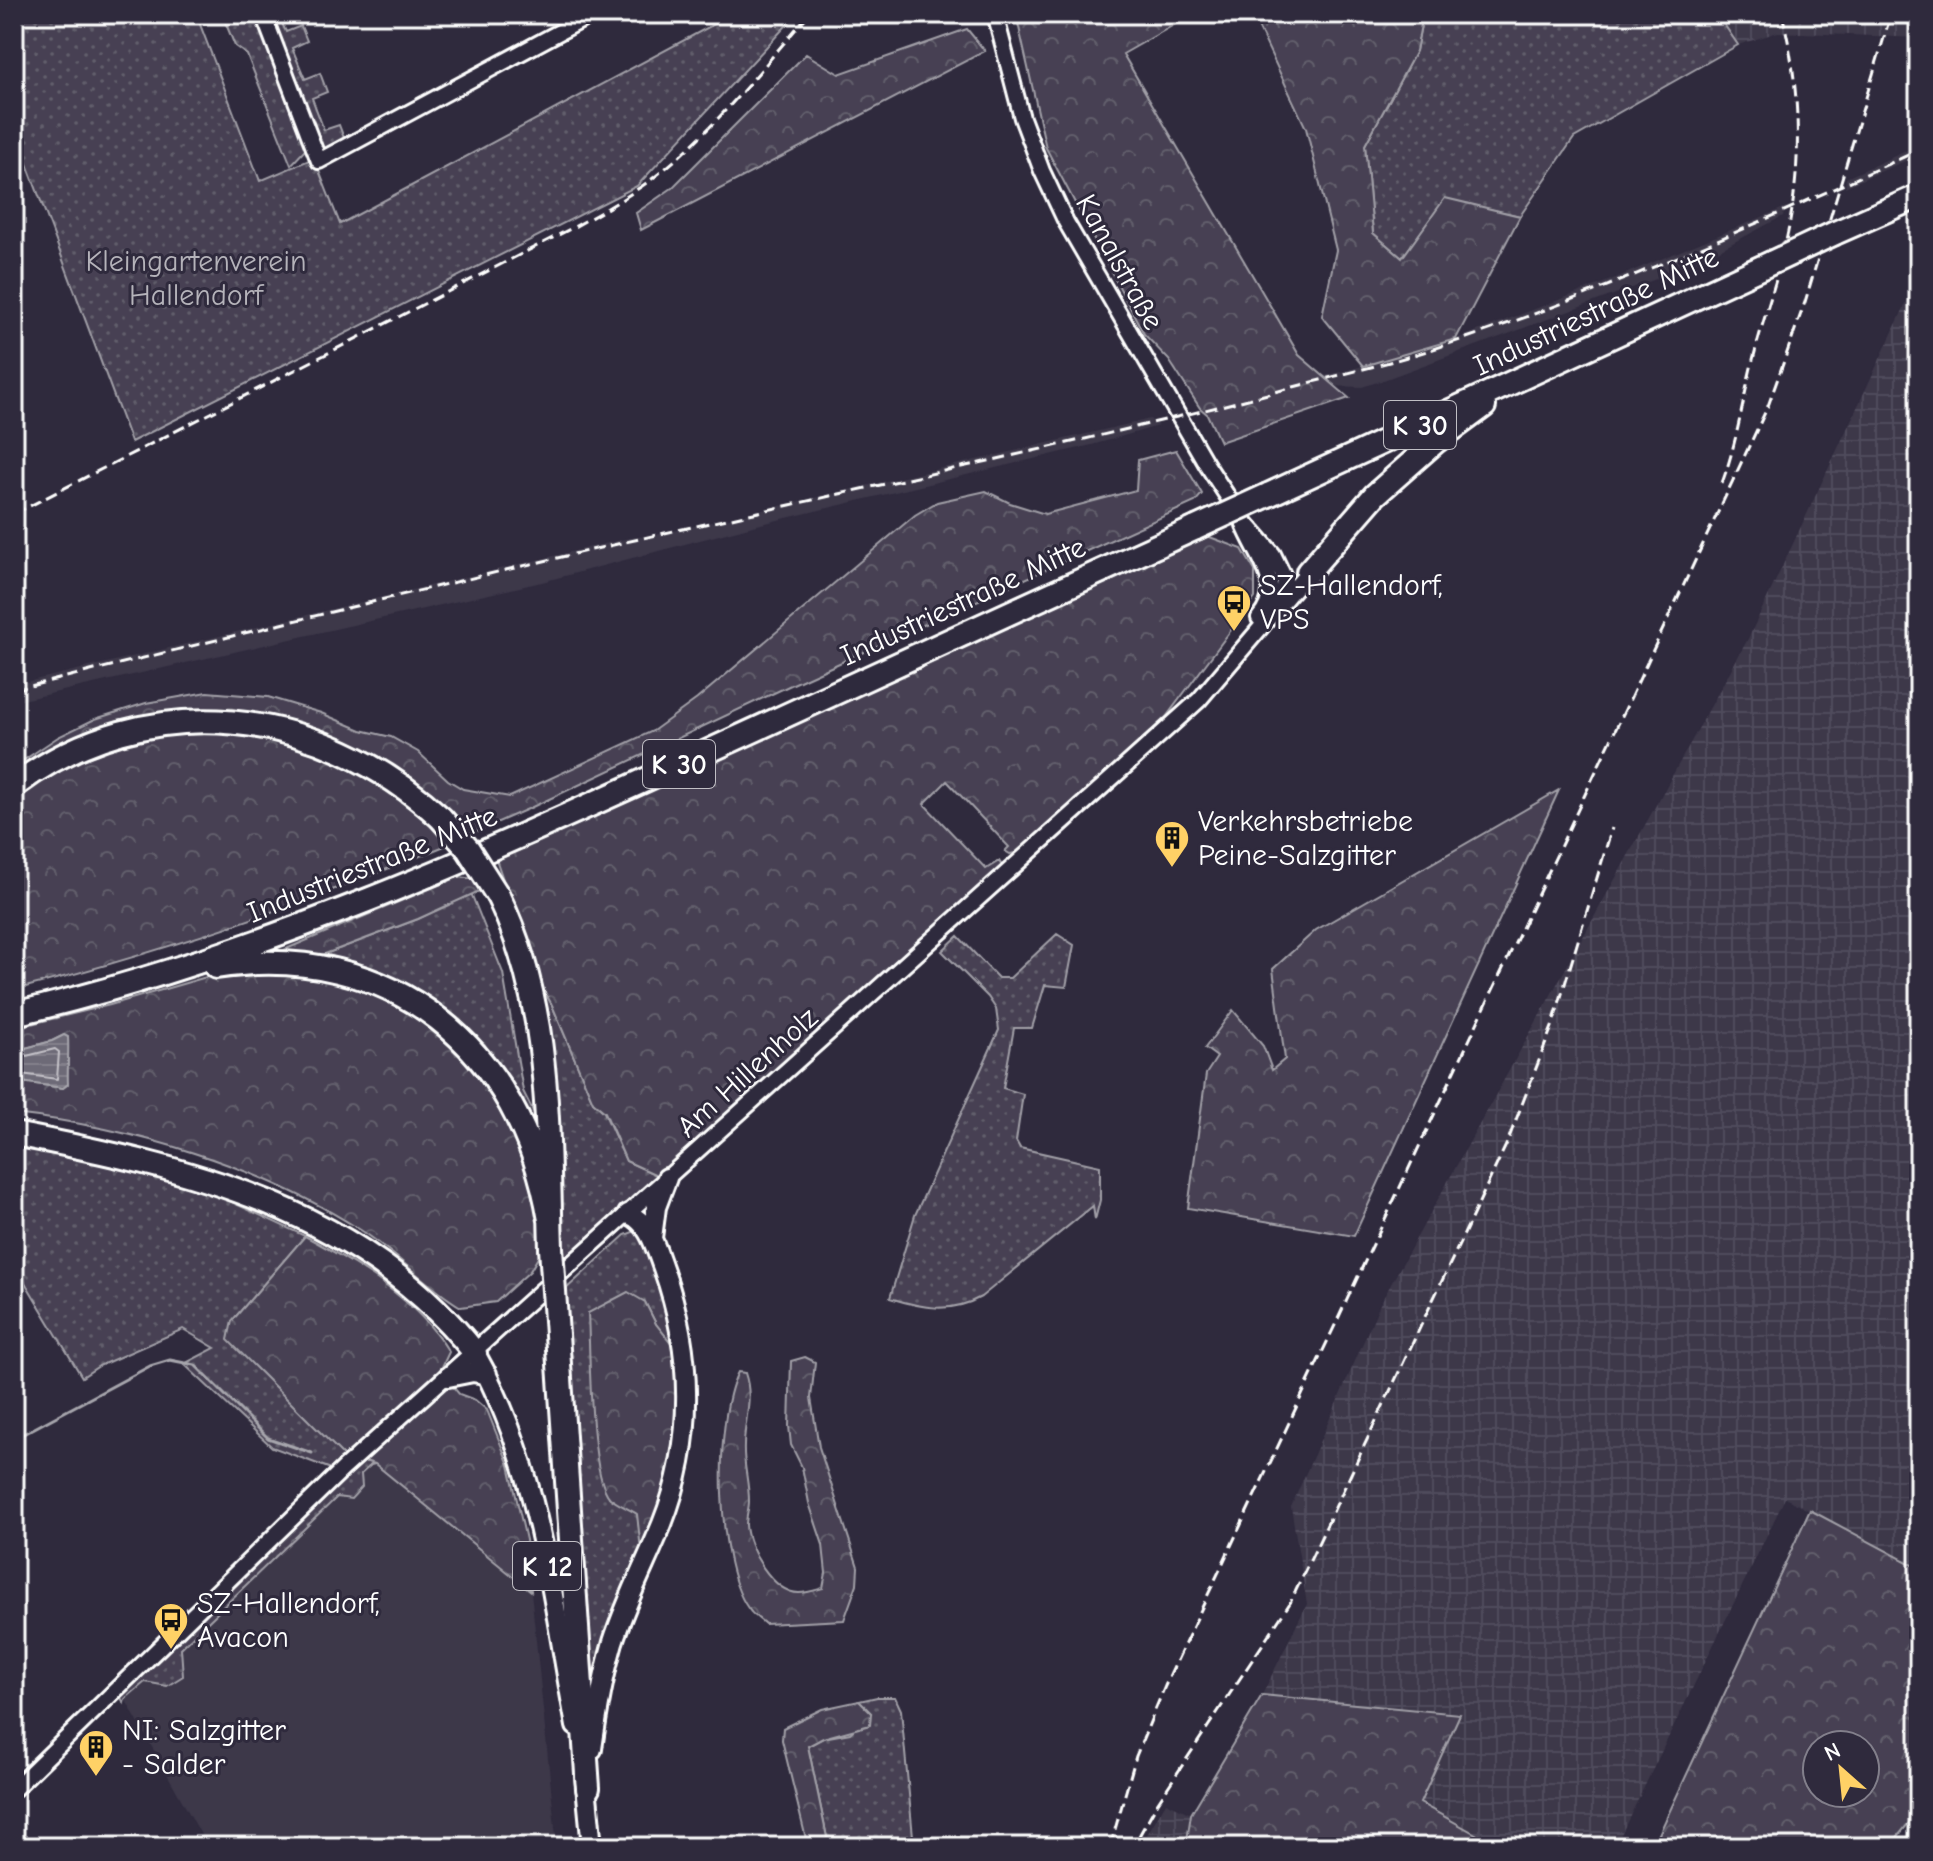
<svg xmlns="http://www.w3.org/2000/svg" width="1933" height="1861" viewBox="0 0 1933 1861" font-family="'Comic Neue',sans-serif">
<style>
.built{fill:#3c3749}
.industrial{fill:url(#industrial-grid)}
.grass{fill:url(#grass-dots);stroke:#a2a0a8;stroke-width:2}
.forest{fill:url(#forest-crowns);stroke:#a2a0a8;stroke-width:2;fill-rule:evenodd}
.water{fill:url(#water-rules);stroke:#a7a6ad;stroke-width:2}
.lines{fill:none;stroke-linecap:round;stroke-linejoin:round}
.shore{stroke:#c5c3c9;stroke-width:2}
.stream{stroke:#a7a6ad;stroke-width:3}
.minor-casing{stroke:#fff;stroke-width:20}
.major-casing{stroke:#fff;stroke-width:24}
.highway-casing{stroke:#fff;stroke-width:28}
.minor{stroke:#2f2a3d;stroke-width:14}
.major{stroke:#2f2a3d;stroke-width:18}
.highway{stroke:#2f2a3d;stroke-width:22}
.rail{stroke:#fff;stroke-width:3;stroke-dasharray:12 6;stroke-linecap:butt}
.highway-bridge-casing{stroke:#fff;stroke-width:28;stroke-linecap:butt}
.highway-bridge{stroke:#2f2a3d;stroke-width:22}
.labels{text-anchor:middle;stroke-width:6;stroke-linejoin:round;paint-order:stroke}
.shield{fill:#2f2a3d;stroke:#c1bfc5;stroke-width:2}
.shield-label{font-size:28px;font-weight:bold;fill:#fff}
.park-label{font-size:30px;fill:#b5b3ba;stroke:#2f2a3d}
.street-label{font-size:30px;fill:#fff;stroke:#2f2a3d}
.poi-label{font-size:30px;fill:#fff;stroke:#2f2a3d;text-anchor:start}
</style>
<defs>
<pattern id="industrial-grid" width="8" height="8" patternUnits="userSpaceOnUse" patternTransform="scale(2)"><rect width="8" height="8" fill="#3c3749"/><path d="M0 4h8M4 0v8" fill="none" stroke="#504b5b"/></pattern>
<pattern id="grass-dots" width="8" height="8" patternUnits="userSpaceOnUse" patternTransform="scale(2)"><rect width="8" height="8" fill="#464152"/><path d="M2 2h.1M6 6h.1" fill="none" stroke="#625e6c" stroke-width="1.8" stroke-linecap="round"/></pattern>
<pattern id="forest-crowns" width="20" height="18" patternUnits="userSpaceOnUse" patternTransform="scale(2)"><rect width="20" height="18" fill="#464152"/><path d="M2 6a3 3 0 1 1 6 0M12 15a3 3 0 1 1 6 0" fill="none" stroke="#625e6c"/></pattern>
<pattern id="water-rules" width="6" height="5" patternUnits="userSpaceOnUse" patternTransform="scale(2)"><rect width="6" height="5" fill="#6d6a77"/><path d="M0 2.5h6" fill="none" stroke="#83808b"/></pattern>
</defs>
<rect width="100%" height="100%" fill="#2f2a3d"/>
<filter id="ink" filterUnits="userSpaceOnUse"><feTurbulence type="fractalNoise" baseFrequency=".0125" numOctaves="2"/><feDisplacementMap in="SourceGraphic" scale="16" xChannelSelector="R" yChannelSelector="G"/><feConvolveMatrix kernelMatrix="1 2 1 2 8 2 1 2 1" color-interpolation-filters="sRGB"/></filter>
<g filter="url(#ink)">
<path class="built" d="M1908,150L1905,161L1845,187L1846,178Z
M1786,207L1783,216L1686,268L1381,381L1362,387L1325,386L1207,414L1200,408L1363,366L1456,339L1601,284Z
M1150,419L1158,426L1092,445L753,526L542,582L14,702V685L629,538L656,535Z
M375,1464L531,1591L557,1847H208L125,1699L366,1469Z"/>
<path class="industrial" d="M1717,14H1919V38L1778,32L1738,45Z
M1919,276V1568L1785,1498L1615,1847H1499L1420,1803L1460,1714L1262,1695L1307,1604L1291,1507L1380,1304L1749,637Z
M1166,1802L1191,1814L1186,1847H1140Z"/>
<path class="grass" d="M14,14H196L260,181L314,158L340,224L733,14H797L637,186L131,442L14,129Z
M222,14H255L307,148L291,165L247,55L235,46Z
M269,14H278L286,32L301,26L307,41L292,48L305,79L320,73L327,92L312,98L324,130L339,125L347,146L324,158Z
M1423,14H1717L1738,45L1574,138L1520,216L1445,199L1402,258L1373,233L1365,145L1416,51Z
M471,893L503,973L523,1091L535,1115L545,1170L483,1052L309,960L418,919Z
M1057,934L1074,945L1066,987L1045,985L1032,1028H1014L1003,1088L1023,1094L1016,1141L1020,1148L1100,1166V1200L1095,1220L1093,1206L981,1297C950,1314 922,1308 890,1298L915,1215L999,1030L996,1009L988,997L942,951L958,936L998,978H1010Z
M536,976L552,1005L593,1102L604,1112L626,1161L659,1176L564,1265L562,1228L559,1227Z
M14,1138L184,1180L305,1236L232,1321L343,1455L375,1464L371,1465L361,1474L362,1487L351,1499L337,1497L181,1648L183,1676L167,1686L145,1682L125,1699L124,1703L112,1683L331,1469L272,1447L184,1364L215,1348L183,1329L99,1366L82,1377L14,1264Z
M638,1230L662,1289L680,1354L656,1324L645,1302L609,1497L637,1513L642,1550L593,1698L589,1693L573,1396L564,1311L565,1290L625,1235Z
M877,1697H895L901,1710L914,1847H829L808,1746L823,1738L850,1733L871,1713L859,1701Z"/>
<path class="forest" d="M1016,14H1193L1123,54L1299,355L1349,398L1220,442L1207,414L1200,408L1169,360L1144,334L1046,148Z
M1252,14H1423L1416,51L1365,145L1373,233L1402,258L1445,198L1520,216L1456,339L1363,366L1322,316L1336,250L1306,128Z
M967,29L985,51L641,230L636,213L672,188L806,54L839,74Z
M1176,450L1202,494L1195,502L793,684L528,809L466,836L393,772L202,715L14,780V768L18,764L58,737L95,719L146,703L207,692L268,697L321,713L361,730L391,737L418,752L448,780L463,789L510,797L653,731L697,699L915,515L937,502L986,491L1010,503L1045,514L1136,490L1138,460Z
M1199,533L1242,549L1255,571V598L1166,717L1020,852L1010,854L1005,851L1009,847L947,781L924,804L986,869L999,861L1002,866L1001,871L659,1176L626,1161L605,1112L593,1102L552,1005L536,976L496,859Z
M210,729L296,741L395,786L452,843C309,902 164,952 14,990V796L43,775L128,739Z
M1559,790L1354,1236L1188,1208L1206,1074L1217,1057L1205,1048L1233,1010L1263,1046L1272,1070L1285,1059L1273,969L1316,930Z
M458,877L475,879L486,888L418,919L309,960L267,957Z
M220,973H313L381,995L405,1008L440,1034L470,1064L512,1123L539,1205L543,1249L530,1271L496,1302L461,1307C424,1285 396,1252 359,1229C261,1166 130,1127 14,1114V1081L63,1088L67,1085C67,1068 70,1050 64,1035L52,1041L14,1051V1028L110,1005Z
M305,1236C357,1264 417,1299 449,1352L440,1371L459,1394L475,1400L487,1410L509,1465L526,1540L531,1591L375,1464L343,1455L228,1340L232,1321Z
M628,1292L645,1302L656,1324L680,1354L683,1378L672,1482L641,1550L637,1514C629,1509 617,1504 610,1498C589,1476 590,1348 588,1313Z
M805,1357L815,1362L811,1398L819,1447L858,1567L857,1584L844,1620L765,1624C761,1620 754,1616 751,1612C715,1570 714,1419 738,1372L745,1373C754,1399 744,1420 744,1446C743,1464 749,1482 749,1501C749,1509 746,1517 746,1525C747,1548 773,1593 799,1593C807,1593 816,1590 823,1588L826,1573L823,1545L809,1503L802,1467L791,1445L789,1426L791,1361Z
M1810,1510L1919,1568V1811L1889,1847H1653ZM1817,1745H1865V1793H1817Z
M1262,1695L1460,1714L1420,1803L1499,1847H1186L1191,1814Z
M859,1701L871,1713L870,1725L823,1738L808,1746L829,1847H808L782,1740L783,1728L822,1709Z"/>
<path class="water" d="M64,1035L68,1037C69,1053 67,1068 68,1084L63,1088L14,1081V1051L52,1041Z"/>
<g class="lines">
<path class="shore" d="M14,1059L55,1049L59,1052L57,1079L14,1073"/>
<path class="stream" d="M14,1439L150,1366L170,1360L195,1365L268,1438L312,1453"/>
<g class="minor-casing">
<path id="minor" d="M263,14L319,161L593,14
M995,14L1022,118L1042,171L1066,222L1207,465L1241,517L1273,554L1285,579L1282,601
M1244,525C1257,558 1286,585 1259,618
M14,1789L344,1468L1199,700L1308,572"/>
</g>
<g class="major-casing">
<path id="major" d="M652,1238L656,1207L667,1178
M475,1353C540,1467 552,1600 576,1726
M448,1377L473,1372L487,1374
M592,1749C597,1713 603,1677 613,1642C626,1601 646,1563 662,1524C695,1441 693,1352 663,1268C656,1249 649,1221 628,1214
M585,1775L592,1847"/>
</g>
<g class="highway-casing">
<path id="highway" d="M1835,233L1919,196
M1268,495L1773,262
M1308,572L1375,495L1435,442L1484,406
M14,786C148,685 321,707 441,818
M498,896C552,1006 547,1129 551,1248
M216,967C392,940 521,1048 550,1220
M14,1014C249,959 468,861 687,761C857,683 1026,605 1196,528
M14,1134C186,1167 361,1208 475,1353
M556,1320L588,1788"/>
</g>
<use href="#minor" class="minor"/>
<use href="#major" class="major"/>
<use href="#highway" class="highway"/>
<path class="rail" d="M1722,483C1738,440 1743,396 1755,352C1764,316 1777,281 1785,245C1803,170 1801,89 1782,14
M14,514L574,227C605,210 635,193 662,171C718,126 762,67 809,14
M14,690C272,626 531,562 790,505C956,468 1122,433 1286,389C1334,376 1383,365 1430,350C1598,296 1759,223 1919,150
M1139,1836L1158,1802L1290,1603L1507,1143L1552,1027L1612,828
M1110,1847L1136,1756L1165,1686L1768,406L1805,302L1891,14"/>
<g class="highway-bridge-casing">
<path id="highway-bridge" d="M1773,262L1835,233
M1196,528L1268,495
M441,818L468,849L498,896
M551,1248L556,1320"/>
</g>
<use href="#highway-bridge" class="highway-bridge"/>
</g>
</g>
<defs>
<g id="bus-pin" transform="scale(1.8)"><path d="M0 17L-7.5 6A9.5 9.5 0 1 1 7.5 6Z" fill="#ffd166" stroke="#2f2a3d"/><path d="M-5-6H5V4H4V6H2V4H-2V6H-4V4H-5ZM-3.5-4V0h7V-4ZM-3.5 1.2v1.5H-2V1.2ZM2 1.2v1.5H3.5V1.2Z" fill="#111"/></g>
<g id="building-pin" transform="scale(1.8)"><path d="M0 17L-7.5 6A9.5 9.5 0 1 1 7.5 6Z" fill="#ffd166" stroke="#2f2a3d"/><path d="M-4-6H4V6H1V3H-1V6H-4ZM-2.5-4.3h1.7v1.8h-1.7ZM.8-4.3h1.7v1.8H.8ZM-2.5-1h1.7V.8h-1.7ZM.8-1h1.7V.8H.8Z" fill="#111"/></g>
</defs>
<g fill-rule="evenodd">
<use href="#bus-pin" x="1234" y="602"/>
<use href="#building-pin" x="1172" y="838"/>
<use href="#bus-pin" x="171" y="1620"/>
<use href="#building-pin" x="96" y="1747"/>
</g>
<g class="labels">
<g class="shield">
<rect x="1384" y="401" width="72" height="48" rx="6"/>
<rect x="643" y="740" width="72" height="48" rx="6"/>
<rect x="513" y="1542" width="68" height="48" rx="6"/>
</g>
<g class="shield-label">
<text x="1420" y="435">K 30</text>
<text x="679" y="774">K 30</text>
<text x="547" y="1576">K 12</text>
</g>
<g class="park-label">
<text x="196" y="271">Kleingartenverein<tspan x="196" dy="34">Hallendorf</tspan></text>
</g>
<g class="street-label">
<text transform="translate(1120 262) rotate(61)" y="10">Kanalstraße</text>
<text transform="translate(1596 311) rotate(-25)" y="10">Industriestraße Mitte</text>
<text transform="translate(963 601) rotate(-25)" y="10">Industriestraße Mitte</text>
<text transform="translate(372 864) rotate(-22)" y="10">Industriestraße Mitte</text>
<text transform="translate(747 1072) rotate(-42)" y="10">Am Hillenholz</text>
</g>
<g class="poi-label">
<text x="1260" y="595">SZ-Hallendorf,<tspan x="1260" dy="34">VPS</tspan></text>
<text x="1198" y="831">Verkehrsbetriebe<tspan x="1198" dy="34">Peine-Salzgitter</tspan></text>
<text x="197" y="1613">SZ-Hallendorf,<tspan x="197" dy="34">Avacon</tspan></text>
<text x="122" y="1740">NI: Salzgitter<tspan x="122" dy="34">- Salder</tspan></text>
</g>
</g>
<rect width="1933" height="1861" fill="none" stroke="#2f2a3d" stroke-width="48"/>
<rect x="24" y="24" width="1885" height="1813" fill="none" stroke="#fff" stroke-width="3" filter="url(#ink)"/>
<g transform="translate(1841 1769) rotate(333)"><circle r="38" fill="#2f2a3d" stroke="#827f8b" stroke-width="2"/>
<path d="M0-6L14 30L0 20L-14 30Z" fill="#ffd166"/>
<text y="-12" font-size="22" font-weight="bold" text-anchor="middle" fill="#ffffff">N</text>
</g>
</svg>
